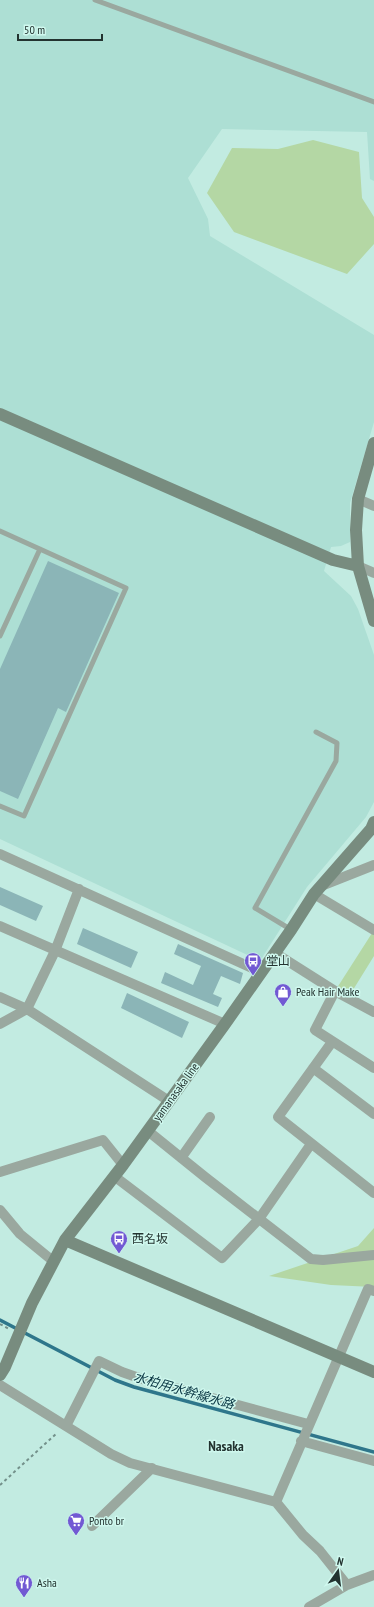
<svg xmlns="http://www.w3.org/2000/svg" width="374" height="1607" viewBox="0 0 374 1607" font-family="'PT Sans Narrow','Noto Sans JP',sans-serif">
<style>
.built{fill:#addfd4}
.green{fill:#b4d7a4}
.lines{fill:none;stroke-linecap:round;stroke-linejoin:round}
.stream{stroke:#2e768b;stroke-width:3.5}
.building{fill:#8bb5b7}
.path{stroke:#73908a;stroke-width:2;stroke-dasharray:3 3;stroke-linecap:butt}
.lane{stroke:#9aa89f;stroke-width:5}
.street{stroke:#9aa89f;stroke-width:10}
.secondary{stroke:#788c7f;stroke-width:12}
.labels{text-anchor:middle;stroke-width:3;stroke-linejoin:round;paint-order:stroke}
.poi-label{font-size:12px;fill:#233330;stroke:#cff8ee;text-anchor:start}
.street-label{font-size:12px;fill:#233330;stroke:#cff8ee}
.water-label{font-size:13px;font-style:italic;fill:#0a3643;stroke:#cff8ee}
.quarter-label{font-size:14px;font-weight:bold;fill:#233330;stroke:#cff8ee}
</style>
<rect width="100%" height="100%" fill="#c2ebe1"/>
<path class="built" d="M0,0H374V181L370,179L367,132L222,129L188,178L208,219L210,236L374,335V422L350,503V542L341,546L331,547L324,571L351,596L358,609L374,655V802L366,817L307,887L260,961L0,839Z"/>
<path class="green" d="M313,140L359,152L362,198L374,217V244L347,274L234,232L207,193L232,148L278,149Z
M374,930V956L348,998L335,991Z
M374,1228V1287L331,1285L269,1276L358,1246Z"/>
<g class="lines">
<path class="stream" d="M0,1320L115,1380L134,1387L374,1452"/>
</g>
<path class="building" d="M48,561L119,593L66,712L58,708L18,799L0,791V669Z
M0,887L43,906L36,921L0,905Z
M83,928L138,952L131,968L77,944Z
M178,944L243,973L240,984L221,976L213,994L222,998L218,1007L161,983L165,972L193,985L201,966L174,954Z
M127,993L189,1022L182,1038L121,1008Z"/>
<g class="lines">
<path class="path" d="M0,1324L9,1329
M0,1485L57,1433"/>
<path class="lane" d="M95,0L374,102
M0,531L126,588L24,816L0,806
M0,636L40,549
M290,929L255,908L336,761L337,743L316,732"/>
<path class="street" d="M358,499L374,506
M358,566L374,573
M0,854L261,972
M321,886L374,865
M314,894L374,930
M0,926L225,1024
M275,953L335,991L374,1012
M335,991L315,1030L374,1068
M0,997L27,1009L169,1101
M0,1024L27,1009L55,951L79,889
M332,1042L278,1117L374,1193
M313,1068L374,1114
M148,1131L205,1177L311,1259L323,1260L374,1255
M181,1158L210,1117
M0,1172L103,1140L123,1165
M114,1176L222,1258L259,1219L311,1144
M0,1210L20,1234L53,1261
M0,1385L111,1454L130,1463L276,1502L303,1535L320,1551L347,1585
M66,1426L99,1361L122,1372L142,1379L308,1424
M301,1441L374,1461
M276,1502L368,1289L374,1291
M92,1526L152,1468
M309,1607L347,1585L374,1575"/>
<path class="secondary" d="M0,414L333,560L358,566
M374,443L358,499L356,530L358,566L374,621
M65,1240L374,1372
M0,1375L5,1367L32,1303L65,1240L123,1165L225,1024L291,930L314,894L371,829L374,822"/>
</g>
<defs>
<g id="bus-pin" transform="scale(0.9)"><path d="M0 17L-7.5 6A9.5 9.5 0 1 1 7.5 6Z" fill="#7259d3" stroke="#cff8ee"/><path d="M-5-6H5V4H4V6H2V4H-2V6H-4V4H-5ZM-3.5-4V0h7V-4ZM-3.5 1.2v1.5H-2V1.2ZM2 1.2v1.5H3.5V1.2Z" fill="#fff"/></g>
<g id="shop-pin" transform="scale(0.9)"><path d="M0 17L-7.5 6A9.5 9.5 0 1 1 7.5 6Z" fill="#7259d3" stroke="#cff8ee"/><path d="M-5-2.5h2.3a2.7 3.5 0 0 1 5.4 0H5L5.5 6h-11ZM-1.5-2.5h3a1.5 2.3 0 0 0-3 0Z" fill="#fff"/></g>
<g id="supermarket-pin" transform="scale(0.9)"><path d="M0 17L-7.5 6A9.5 9.5 0 1 1 7.5 6Z" fill="#7259d3" stroke="#cff8ee"/><path d="M-6-5.5h2.5l.6 2H6L4.5 2H-2.5L-4.4-4H-6ZM-1.5 3.2a1.3 1.3 0 1 0 .1 0ZM3 3.2a1.3 1.3 0 1 0 .1 0Z" fill="#fff"/></g>
<g id="restaurant-pin" transform="scale(0.9)"><path d="M0 17L-7.5 6A9.5 9.5 0 1 1 7.5 6Z" fill="#7259d3" stroke="#cff8ee"/><path d="M-5-6h1v4h1v-4h1v4h1v-4h1v5L-1.5 .5V6h-2V.5L-5-1ZM5-6V6H3V1.5H1.5Q1.5-4 5-6Z" fill="#fff"/></g>
</defs>
<g fill-rule="evenodd">
<use href="#bus-pin" x="253" y="961"/>
<use href="#shop-pin" x="283" y="992"/>
<use href="#bus-pin" x="119" y="1239"/>
<use href="#supermarket-pin" x="76" y="1521"/>
<use href="#restaurant-pin" x="24" y="1583"/>
</g>
<g class="labels">
<g class="poi-label">
<text x="266" y="965">堂山</text>
<text x="296" y="996">Peak Hair Make</text>
<text x="132" y="1243">西名坂</text>
<text x="89" y="1525">Ponto br</text>
<text x="37" y="1587">Asha</text>
</g>
<g class="street-label">
<text transform="translate(176 1092) rotate(-54)" y="4">yamanasaka line</text>
</g>
<g class="water-label">
<text transform="translate(184 1390) rotate(16)" y="5">水柏用水幹線水路</text>
</g>
<g class="quarter-label">
<text x="226" y="1451">Nasaka</text>
</g>
</g>
<g transform="translate(338 1571) rotate(14)" stroke="#cff8ee" stroke-width="3" paint-order="stroke">
<path d="M0-3L7 15L0 10L-7 15Z" fill="#233330"/>
<text y="-6" font-size="11" font-weight="bold" text-anchor="middle" fill="#233330">N</text>
</g>
<path d="M18 34v6h84v-6" fill="none" stroke="#233330" stroke-width="2"/>
<text x="24" y="34" font-size="12" fill="#233330" stroke="#cff8ee" stroke-width="3" paint-order="stroke">50 m</text>
</svg>
